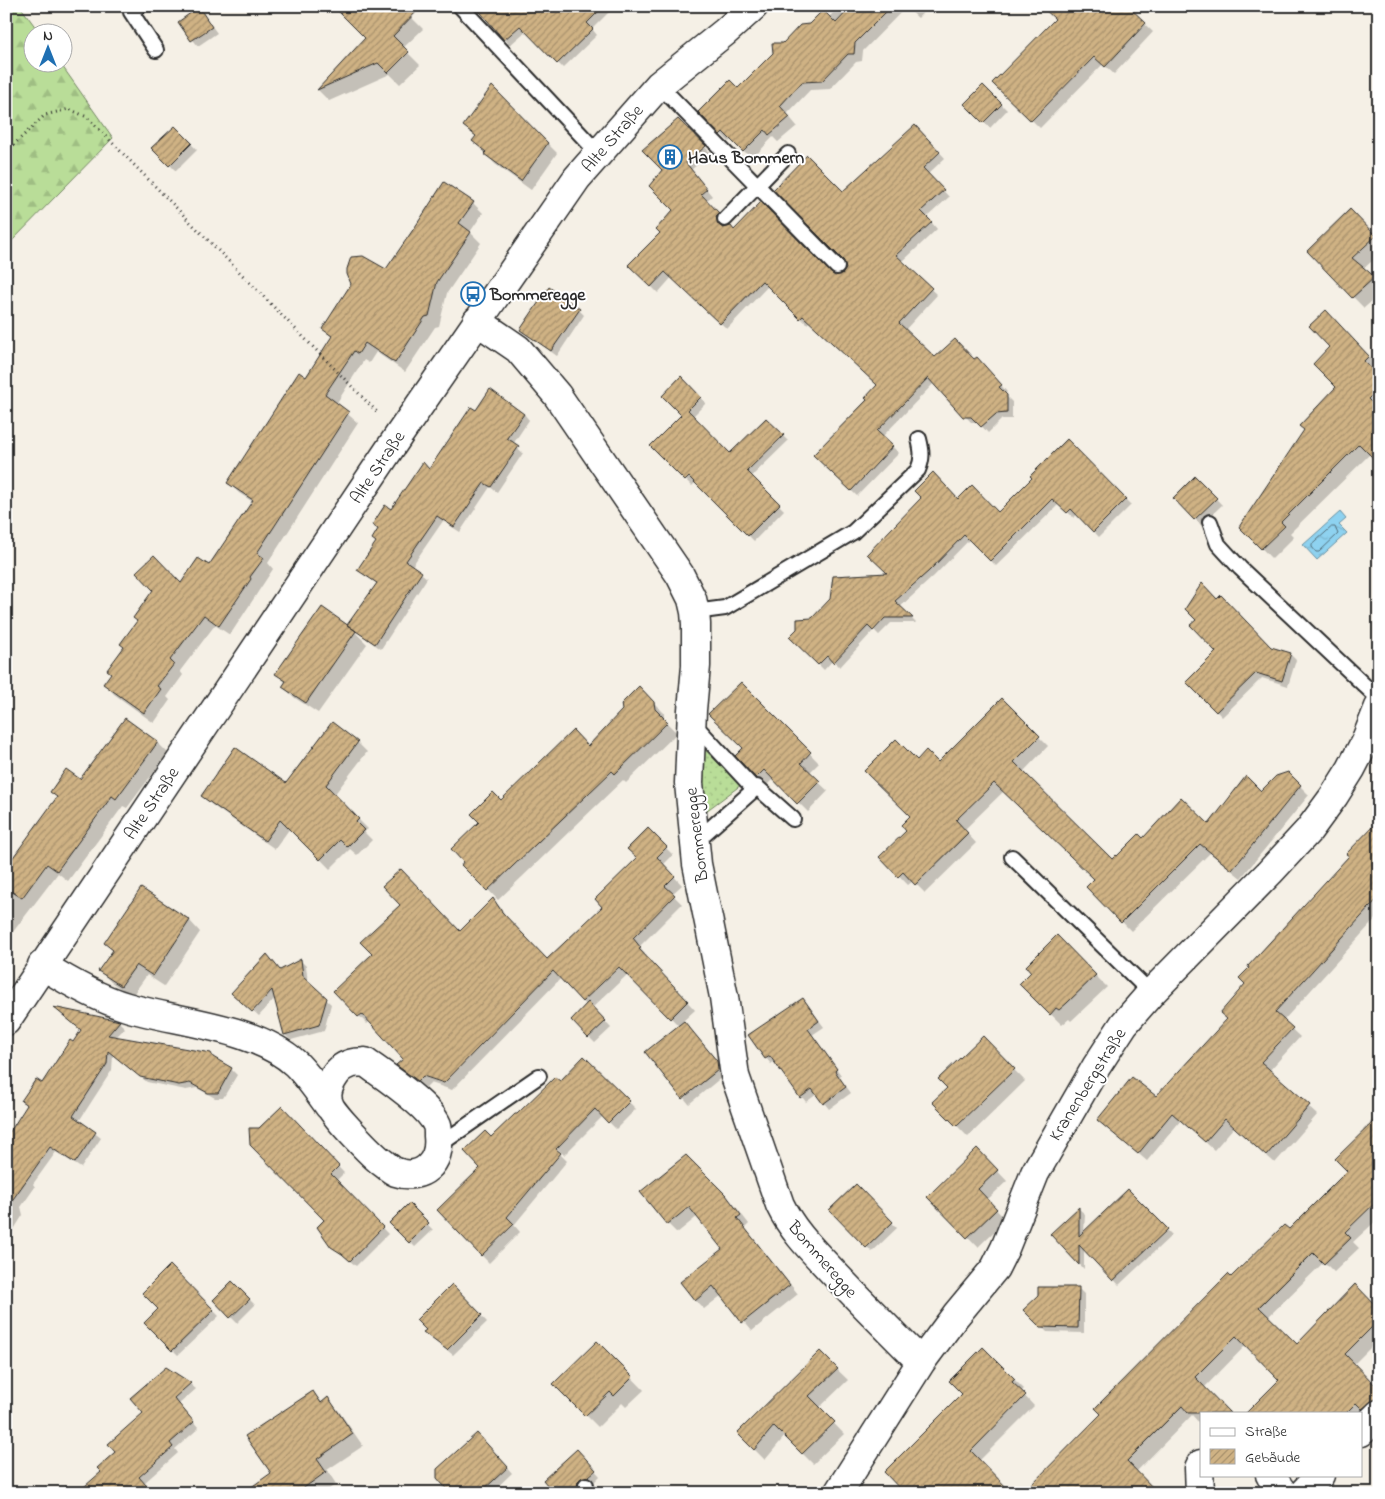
<svg xmlns="http://www.w3.org/2000/svg" width="1385" height="1499" viewBox="0 0 1385 1499" font-family="'Indie Flower',sans-serif">
<style>
.grass{fill:url(#grass-dots);stroke:#728462}
.forest{fill:url(#forest-firs);stroke:#728462}
.water{fill:url(#water-ripples);stroke:#668fa1}
.shadow{fill:#0003}
.lines{fill:none;stroke-linecap:round;stroke-linejoin:round}
.shore{stroke:#536e7a;stroke-width:1}
.building{fill:url(#building-hatch);stroke:#2b2b2b}
.lane-casing{stroke:#2b2b2b;stroke-width:18}
.street-casing{stroke:#2b2b2b;stroke-width:31}
.path{stroke:#2b2b2b;stroke-width:3;stroke-dasharray:1 4;stroke-linecap:butt}
.lane{stroke:#fff;stroke-width:14}
.street{stroke:#fff;stroke-width:28}
.labels{text-anchor:middle;stroke-width:4;stroke-linejoin:round;paint-order:stroke}
.street-label{font-size:18px;fill:#2b2b2b;stroke:#fff}
.poi-label{font-size:18px;font-weight:bold;fill:#2b2b2b;stroke:#fff;text-anchor:start}
</style>
<defs>
<pattern id="grass-dots" width="8" height="8" patternUnits="userSpaceOnUse" patternTransform="scale(1.25)"><rect width="8" height="8" fill="#b9dd98"/><path d="M2 2h.1M6 6h.1" fill="none" stroke="#9fbe83" stroke-width="1.8" stroke-linecap="round"/></pattern>
<pattern id="forest-firs" width="22" height="20" patternUnits="userSpaceOnUse" patternTransform="scale(1.25)"><rect width="22" height="20" fill="#b9dd98"/><path d="M5 1l3.5 6h-7zM16 11l3.5 6h-7z" fill="#9fbe83"/></pattern>
<pattern id="water-ripples" width="26" height="14" patternUnits="userSpaceOnUse" patternTransform="scale(1.25)"><rect width="26" height="14" fill="#8ed2f0"/><path d="M2 4q2-2 4 0t4 0M15 11q2-2 4 0t4 0" fill="none" stroke="#7bb4ce"/></pattern>
<pattern id="building-hatch" width="6" height="6" patternUnits="userSpaceOnUse" patternTransform="scale(1.25)"><rect width="6" height="6" fill="#cfb284"/><path d="M-1 1l2-2M0 6l6-6M5 7l2-2" fill="none" stroke="#a8916c"/></pattern>
</defs>
<rect width="100%" height="100%" fill="#f5f0e6"/>
<filter id="ink" filterUnits="userSpaceOnUse"><feTurbulence type="fractalNoise" baseFrequency=".02" numOctaves="2"/><feDisplacementMap in="SourceGraphic" scale="10" xChannelSelector="R" yChannelSelector="G"/><feConvolveMatrix kernelMatrix="1 2 1 2 8 2 1 2 1" color-interpolation-filters="sRGB"/></filter>
<g filter="url(#ink)">
<path class="grass" d="M697,742L741,785L702,814Z"/>
<path class="forest" d="M6,6H20L39,32H32V62L60,63L113,138L6,247Z"/>
<path class="water" d="M1340,512L1346,519L1339,525L1347,533L1317,560L1303,545Z"/>
<path class="shadow" d="M400,6L423,29L403,48L420,65L400,84L390,74L329,101L318,90L367,38Z
M476,6H615L592,29L597,35L563,68L526,31L510,45Z
M840,6H929L918,18L906,7L863,51L862,61L856,62L830,89L810,90L787,114L797,126L778,142L773,137L752,159L732,139L729,142L700,112L738,90L784,44L810,25L829,17Z
M1062,6H1140L1131,11L1153,32L1114,74L1103,64L1040,128L994,83L1056,19Z
M199,9L217,33L198,46L179,22Z
M983,86L1007,110L990,128L965,104Z
M492,88L557,153L531,190L495,164L474,141L477,137L464,125Z
M678,121L711,153L691,170L712,196L706,201L724,220L722,224L723,229L734,231L835,277L844,274L847,269L843,193L921,132L945,158L928,174L949,197L927,217L937,229L902,262L937,295L905,330L935,359L974,361L983,365L1007,392L1004,394L1012,402V419H1002L988,433L978,422H971L934,383L882,437L899,453L857,496L814,455L868,400L878,386L810,321L807,324L768,286L727,329L672,277L658,293L630,265L661,233L675,210L664,170Z
M175,127L197,150L176,171L153,148Z
M444,184L473,203L483,213L470,232L481,243L447,293L439,326L435,327L405,372L376,352L369,363L364,360L336,404L358,423L268,563L273,569L230,635L215,625L180,671L183,675L167,697L170,700L154,723L114,694L104,683L181,584L209,567L253,502L239,493L229,483L307,378L333,338L323,329L386,271Z
M1361,222L1379,241V255L1363,269L1379,282V295L1364,308L1308,251Z
M579,310L584,315L557,356L521,330Z
M1326,312L1379,367L1373,372L1379,378V408L1370,454L1290,533L1294,537L1272,559L1241,527L1338,387Z
M681,378L706,403L693,416L730,454L766,419L788,441L751,477L784,510L754,541L696,482L692,486L651,446L682,415Z
M476,412L524,414L529,420L513,444L523,453L497,492L490,487L460,532L443,521L412,566L427,578L381,649L357,632L356,633L367,644L318,713L295,698L283,687L286,683L277,674L352,630L377,584L359,570L377,543L379,530L374,525L392,511L429,470Z
M1067,441L1131,505L1099,537L1077,514L1074,518L1059,504L996,566L970,539L934,576L900,607L916,623H891L879,635L874,630L840,667L833,660L824,670L791,637L812,619L890,574L959,500L998,514L1034,478Z
M1195,477L1222,505L1201,525L1174,498Z
M1217,601L1271,648L1290,654L1296,660L1288,686L1262,678L1222,717L1188,682L1218,652L1198,620Z
M741,683L819,763L809,773L828,791L808,812L774,778L766,786L756,777L744,748Z
M639,688L664,713V720L677,733L626,783L623,780L498,900L463,864L588,748L623,711Z
M1002,700L1048,746L1023,772L1112,861L1143,840L1209,825L1261,792L1287,773L1309,795L1241,878L1210,853L1131,931L1088,887L1095,879L1004,791L964,830L976,843L925,893L913,881L908,885L881,857L908,831L911,816L917,762L938,764Z
M332,724L358,743L367,752L334,795L368,829L364,832L372,840L357,855L350,849L330,869L290,828L275,849L212,805L203,796L286,785Z
M157,742L168,753L127,808L123,806L68,881L58,873L6,941V854L14,860L58,798L51,792L80,781Z
M1379,803V811L1374,807Z
M1379,822V915L1283,1021L1300,1037L1269,1071L1317,1115L1275,1163L1234,1127L1214,1150L1181,1120L1147,1161L1099,1120L1156,1098L1228,1020L1247,985Z
M648,830L673,855L663,865L682,885L672,894L682,904L639,947L647,956L646,957L695,1010L683,1021L722,1068L723,1076L689,1104L646,1052L679,1026L628,974L592,1008L611,1028L595,1043L572,1020L587,1006L561,978L452,1090L431,1083L426,1088L405,1072L398,1065L405,1059L370,1021L367,1024L335,991L460,933L493,900L501,908L509,921L547,960L603,907L638,858Z
M142,889L190,921L200,932L164,986L147,975L132,996L111,982L100,971L113,951L106,943Z
M1057,937L1107,987L1071,1021L1069,1019L1062,1025L1020,984L1033,972Z
M300,960L306,966L308,983L331,1004L324,1031L291,1040L285,1035L275,998L259,1016L239,998L280,971Z
M803,999L824,1027L812,1035L841,1075L839,1077L851,1093L829,1109L817,1094L806,1102L775,1061L771,1064L766,1058Z
M57,1009L119,1022L125,1028L116,1037L210,1054L217,1061L231,1069L237,1075L223,1098H215L197,1088L186,1090L147,1082L113,1055L112,1070L79,1121L101,1138L81,1168L56,1152L33,1184L35,1187L21,1207L23,1215L6,1242V1185L28,1106L23,1101L42,1085L82,1030Z
M983,1038L1025,1081L968,1137L934,1102L949,1088Z
M584,1058L636,1109L616,1129L603,1116L564,1155L557,1148L556,1150L567,1161L514,1225L520,1232L489,1263L438,1210L481,1168L491,1139L560,1082Z
M282,1108L344,1173L336,1181L388,1234L356,1266L332,1246L326,1220L260,1129Z
M1379,1113V1170L1363,1130Z
M685,1157L735,1206L749,1224L745,1228L798,1294L752,1331L722,1295L704,1309L695,1300L724,1249L698,1216L677,1233L668,1224Z
M987,1160L1007,1181L987,1200L1006,1220L978,1247L929,1197Z
M1347,1173L1379,1206V1218L1353,1242L1359,1248L1334,1272L1324,1262L1268,1317L1297,1345L1379,1310V1339L1353,1365L1379,1390V1412L1248,1413L1281,1380L1246,1345L1204,1388L1201,1425L1192,1415L1136,1472L1025,1493L1103,1414L1231,1279L1289,1231Z
M856,1185L897,1228L872,1252L831,1210Z
M1128,1191L1172,1235L1119,1285L1084,1248V1269L1051,1234L1079,1209L1085,1214L1084,1233Z
M409,1205L433,1230L415,1247L391,1223Z
M170,1267L219,1316L178,1355L146,1323L160,1309Z
M232,1282L255,1305L237,1323L214,1300Z
M452,1286L487,1322L453,1355L425,1332Z
M1078,1288L1084,1294V1333L1047,1332L1025,1310Z
M597,1342L644,1390L626,1407L622,1403L598,1427L555,1384Z
M983,1349L1024,1389L1021,1392L1034,1406L979,1461L1010,1493H898L964,1394Z
M820,1353L848,1380L819,1408L844,1434L813,1464L785,1436L765,1460L738,1433Z
M190,1384L196,1389L178,1405L199,1428L175,1449L178,1453L144,1483L102,1472L145,1413Z
M312,1392L323,1403L327,1399L338,1410L363,1446L327,1470L336,1484L324,1493H244L272,1474Z
M482,1440L512,1473L491,1493H436L445,1485Z
M582,1456L600,1476L594,1482L587,1483L582,1493H556Z
M1173,1488L1178,1493H1169Z
M1343,1489L1347,1493H1340Z"/>
<g class="lines">
<path class="shore" d="M1332,527H1335L1338,534L1319,552H1316L1312,547V545Z"/>
</g>
<path class="building" d="M333,6H422L393,36L409,52L388,73L378,63L317,90L365,38Z
M475,6H604L587,23L593,29L557,64L520,26L504,40Z
M852,6H892L855,43L854,54H848L822,81L802,82L780,106L790,117L769,135L765,130L743,152L723,132L720,135L698,112L730,80L738,88L773,53L772,43H783L800,25L809,24L823,10L836,23Z
M1041,6H1128L1146,23L1105,67L1094,57L1031,121L992,83L1055,19Z
M199,7L212,27L191,41L178,22Z
M983,85L1002,104L983,123L964,104Z
M492,86L548,143L521,181L484,154L486,152L472,141L476,136L463,126Z
M678,119L706,146L686,163L707,189L701,194L719,213L716,217L719,225L723,228L731,226L734,230L761,202L831,273L835,276L843,273L846,269L844,261L773,190L807,155L843,191L915,125L940,152L923,168L944,190L921,211L932,222L896,255L932,288L899,323L935,357L955,339L974,359L977,357L1002,385L999,387L1007,395V413L996,414L981,427L971,417H963L928,378L877,431L893,446L851,491L813,455L867,400L865,398L877,385L803,316L800,319L762,281L720,324L665,272L651,287L628,265L660,233L656,229L673,210L649,186L662,170L642,150Z
M175,126L192,143L169,166L151,148Z
M444,182L474,202L459,223L471,232L437,282L429,316L425,317L395,363L365,343L358,354L354,351L325,394L349,412L257,553L264,558L250,577L251,579L219,626L204,615L170,660L174,664L157,686L161,689L144,713L103,684L111,673L107,670L124,647L120,644L137,621L133,618L153,590L136,572L154,555L181,583L198,558L209,565L253,500L227,483L299,372L306,377L332,336L322,329L351,284L347,274V269L351,257L363,256L386,269L417,224Z
M1350,209L1376,236L1352,258L1375,277L1352,298L1307,251Z
M549,287L580,309L551,351L520,330Z
M1326,310L1369,356L1364,361L1379,377V388L1368,399L1379,410V464L1359,444L1281,522L1285,526L1261,549L1239,527L1304,430L1299,426L1336,387L1313,364L1329,347L1309,326Z
M681,376L701,397L688,410L730,453L766,418L784,435L747,471L780,504L748,536L689,477L685,481L650,446L681,415L662,396Z
M490,389L524,414L507,438L519,446L491,487L484,483L454,527L437,516L406,561L422,572L375,644L347,625L377,583L357,570L376,542L372,539L378,529L372,525L385,505L391,509L423,462L429,469L471,407L476,410Z
M1067,439L1126,499L1093,532L1071,509L1067,513L1052,499L990,561L964,535L929,571L895,601L913,618H885L873,631L868,626L833,663L827,656L818,665L789,637L797,629V619L812,618L830,599L833,576L887,573L867,554L921,498L914,491L933,472L958,499L972,485L998,512L1032,478L1030,476Z
M1195,476L1217,498L1194,520L1173,498Z
M1202,583L1217,599L1221,595L1271,647L1291,653L1282,681L1256,673L1216,712L1186,682L1216,652L1190,625L1196,620L1185,609Z
M322,607L356,631L306,703L282,687L286,681L275,674Z
M741,682L811,752L801,763L820,781L797,804L764,770L756,778L735,756L743,748L708,714Z
M639,686L654,702L655,709L668,722L615,774L612,771L487,891L461,865L463,862L451,849L479,822L471,814L493,792L501,800L573,730L588,746L622,710L621,704Z
M1002,698L1040,736L1014,762L1112,859L1116,855L1117,856L1139,834L1143,838L1181,797L1209,824L1246,776L1261,791L1276,776L1288,772L1301,785L1232,870L1200,844L1121,923L1086,887L1094,879L994,783L956,820L968,833L915,885L903,872L898,877L879,857L906,831L901,825L910,816L864,771L896,739L917,760L926,750L938,762Z
M125,718L158,742L116,799L112,796L57,871L47,864L22,898L6,888V867L57,797L50,792L66,769L80,779Z
M332,722L358,742L326,785L359,819L356,822L364,830L347,847L340,840L320,860L280,820L265,841L201,796L235,747L286,783Z
M1379,820V897L1275,1012L1293,1028L1261,1062L1310,1105L1266,1156L1225,1119L1205,1142L1172,1113L1138,1154L1097,1120L1132,1077L1156,1096L1227,1019L1220,1013L1245,984L1239,978L1249,968L1248,966L1349,856L1346,854Z
M648,828L667,847L657,857L675,876L665,886L675,895L633,938L641,948L639,949L688,1001L670,1019L619,967L582,1002L553,971L444,1083L423,1076L418,1081L396,1065L403,1059L362,1014L358,1017L333,991L372,954L360,942L400,905L382,886L401,869L460,931L493,898L502,912L547,959L602,907L595,899L637,858L627,849Z
M141,888L190,920L153,976L136,965L121,986L98,971L113,950L104,943Z
M1057,935L1096,975L1067,1003L1059,1010L1056,1008L1050,1015L1019,984L1031,972L1026,966Z
M267,954L280,970L301,959L303,976L327,998L319,1025L284,1035L272,990L252,1012L231,993Z
M803,998L819,1021L808,1029L837,1069L835,1071L846,1087L823,1104L812,1089L800,1098L770,1056L765,1059L748,1035Z
M588,1002L606,1021L588,1038L571,1020Z
M53,1007L120,1021L108,1035L211,1053L213,1057L232,1068L218,1093H208L190,1083L179,1085L140,1077L108,1051L107,1064L73,1116L96,1132L75,1163L50,1147L6,1209V1138L27,1105L21,1101L36,1079L42,1083L70,1040L73,1042L81,1030Z
M684,1021L717,1061L718,1070L682,1099L645,1052Z
M983,1036L1015,1069L956,1126L932,1102L947,1088L938,1079Z
M584,1056L630,1101L608,1123L595,1109L556,1149L561,1153L507,1217L514,1224L481,1256L437,1210L480,1168L464,1151L485,1131L491,1137L515,1114H517L555,1077L560,1081Z
M282,1106L339,1166L331,1174L383,1227L350,1261L342,1254L331,1247L317,1227L324,1220L250,1145L249,1128H259Z
M1379,1116V1199L1345,1232L1351,1238L1324,1264L1313,1253L1259,1307L1297,1344L1355,1284L1379,1309V1320L1345,1354L1379,1389V1396L1362,1409L1356,1403L1346,1413H1246L1279,1380L1236,1336L1195,1377L1230,1413H1188L1182,1406L1127,1461L1158,1493H1023L1101,1414L1095,1408L1228,1274L1231,1277L1284,1225L1289,1229L1347,1171L1335,1159Z
M977,1148L998,1170L978,1189L997,1209L967,1238L927,1197Z
M686,1155L726,1195L741,1215L737,1218L790,1285L742,1323L713,1286L695,1301L680,1282L722,1249L689,1207L667,1225L640,1192Z
M856,1184L893,1222L866,1248L829,1210Z
M1128,1189L1168,1229L1113,1281L1079,1245V1265L1050,1234L1079,1207V1236Z
M409,1203L429,1223L409,1243L389,1223Z
M170,1265L214,1310L172,1351L144,1323L158,1309L142,1293Z
M232,1281L250,1299L230,1318L213,1300Z
M452,1284L482,1315L447,1350L423,1332L426,1330L416,1320Z
M1038,1287H1079L1078,1328L1040,1327L1023,1310L1038,1296Z
M597,1341L633,1377L614,1396L610,1392L585,1416L553,1384Z
M983,1347L1015,1379L1012,1382L1026,1395L971,1451L1012,1493H904L884,1472L962,1394L949,1381Z
M820,1351L838,1369L809,1396L835,1422L802,1454L774,1426L754,1450L737,1433Z
M166,1367L191,1383L174,1398L194,1422L170,1443L173,1447L139,1477L153,1493H77L101,1472L97,1468L115,1452L108,1444L143,1413L130,1398Z
M313,1391L321,1403L328,1397L353,1434L317,1459L326,1472L297,1493H243L271,1473L245,1436Z
M477,1433L508,1467L480,1493H450L437,1478V1469Z
M577,1449L596,1470L588,1477L581,1478L578,1481L577,1487L571,1493H554L543,1480Z"/>
<g class="lines">
<g class="lane-casing">
<path id="lane" d="M139,6L131,12L156,50
M460,6L598,153
M659,85L837,267
M725,219L788,154
M1210,522L1218,544L1240,568L1379,699
M695,612L725,608L853,532L918,470C923,458 922,451 919,439
M692,722L754,789
M695,842L757,787L793,819
M1012,857L1151,993
M439,1145L539,1076
M586,1493V1485"/>
</g>
<g class="street-casing">
<path id="street" d="M477,321L518,349L557,395L680,575L692,599L695,612L696,624V666L692,710L689,783L697,864L724,997L735,1076L780,1205C792,1230 810,1248 829,1268C859,1300 890,1331 921,1362
M42,965C69,982 97,998 127,1007C177,1022 257,1027 296,1064C308,1076 319,1092 329,1106
M6,1021L399,435L577,178L659,85L725,32L754,6
M365,1062C383,1075 429,1105 437,1125C438,1128 438,1133 438,1136C441,1163 422,1181 396,1172C391,1170 387,1166 383,1163C373,1156 332,1114 329,1104C323,1090 336,1068 350,1064C354,1062 360,1063 365,1062Z
M1361,1432L1379,1414
M1270,1475L1283,1493
M838,1493L921,1362L956,1315L995,1268L1005,1248L1035,1173L1096,1067L1124,1024L1151,993L1270,872L1309,830L1334,796L1351,769L1365,742L1379,707
M1200,1493L1199,1468L1201,1464
M1303,1493L1320,1475"/>
</g>
<path class="path" d="M6,152L45,115L69,109L87,117L378,413"/>
<use href="#lane" class="lane"/>
<use href="#street" class="street"/>
</g>
</g>
<defs>
<g id="building-ring" transform="scale(1.25)"><circle r="9.5" fill="#fff" stroke="#1f6fb2" stroke-width="1.5"/><path d="M-4-6H4V6H1V3H-1V6H-4ZM-2.5-4.3h1.7v1.8h-1.7ZM.8-4.3h1.7v1.8H.8ZM-2.5-1h1.7V.8h-1.7ZM.8-1h1.7V.8H.8Z" fill="#1f6fb2"/></g>
<g id="bus-ring" transform="scale(1.25)"><circle r="9.5" fill="#fff" stroke="#1f6fb2" stroke-width="1.5"/><path d="M-5-6H5V4H4V6H2V4H-2V6H-4V4H-5ZM-3.5-4V0h7V-4ZM-3.5 1.2v1.5H-2V1.2ZM2 1.2v1.5H3.5V1.2Z" fill="#1f6fb2"/></g>
</defs>
<g fill-rule="evenodd">
<use href="#building-ring" x="670" y="157"/>
<use href="#bus-ring" x="473" y="294"/>
</g>
<g class="labels">
<g class="street-label">
<text transform="translate(612 138) rotate(-49)" y="6">Alte Straße</text>
<text transform="translate(377 467) rotate(-56)" y="6">Alte Straße</text>
<text transform="translate(151 803) rotate(-56)" y="6">Alte Straße</text>
<text transform="translate(696 835) rotate(-97)" y="6">Bommeregge</text>
<text transform="translate(1087 1084) rotate(-58)" y="6">Kranenbergstraße</text>
<text transform="translate(823 1259) rotate(49)" y="6">Bommeregge</text>
</g>
<g class="poi-label">
<text x="688" y="163">Haus Bommern</text>
<text x="490" y="300">Bommeregge</text>
</g>
</g>
<rect width="1385" height="1499" fill="none" stroke="#fff" stroke-width="25"/>
<rect x="12" y="12" width="1360" height="1474" fill="none" stroke="#2b2b2b" stroke-width="2" filter="url(#ink)"/>
<rect x="1200" y="1412" width="162" height="65" fill="#ffffff" stroke="#aaaaaa"/>
<rect x="1210" y="1428" width="25" height="8" fill="#ffffff" stroke="#aaaaaa"/>
<text x="1245" y="1436" font-size="15" fill="#2b2b2b">Straße</text>
<rect x="1210" y="1449" width="25" height="15" fill="url(#building-hatch)" stroke="#aaaaaa"/>
<text x="1245" y="1462" font-size="15" fill="#2b2b2b">Gebäude</text>
<g transform="translate(48 48)"><circle r="24" fill="#ffffff" stroke="#aaaaaa"/>
<path d="M0-4L9 19L0 12L-9 19Z" fill="#1f6fb2"/>
<text y="-8" font-size="14" font-weight="bold" text-anchor="middle" fill="#2b2b2b">N</text>
</g>
</svg>
